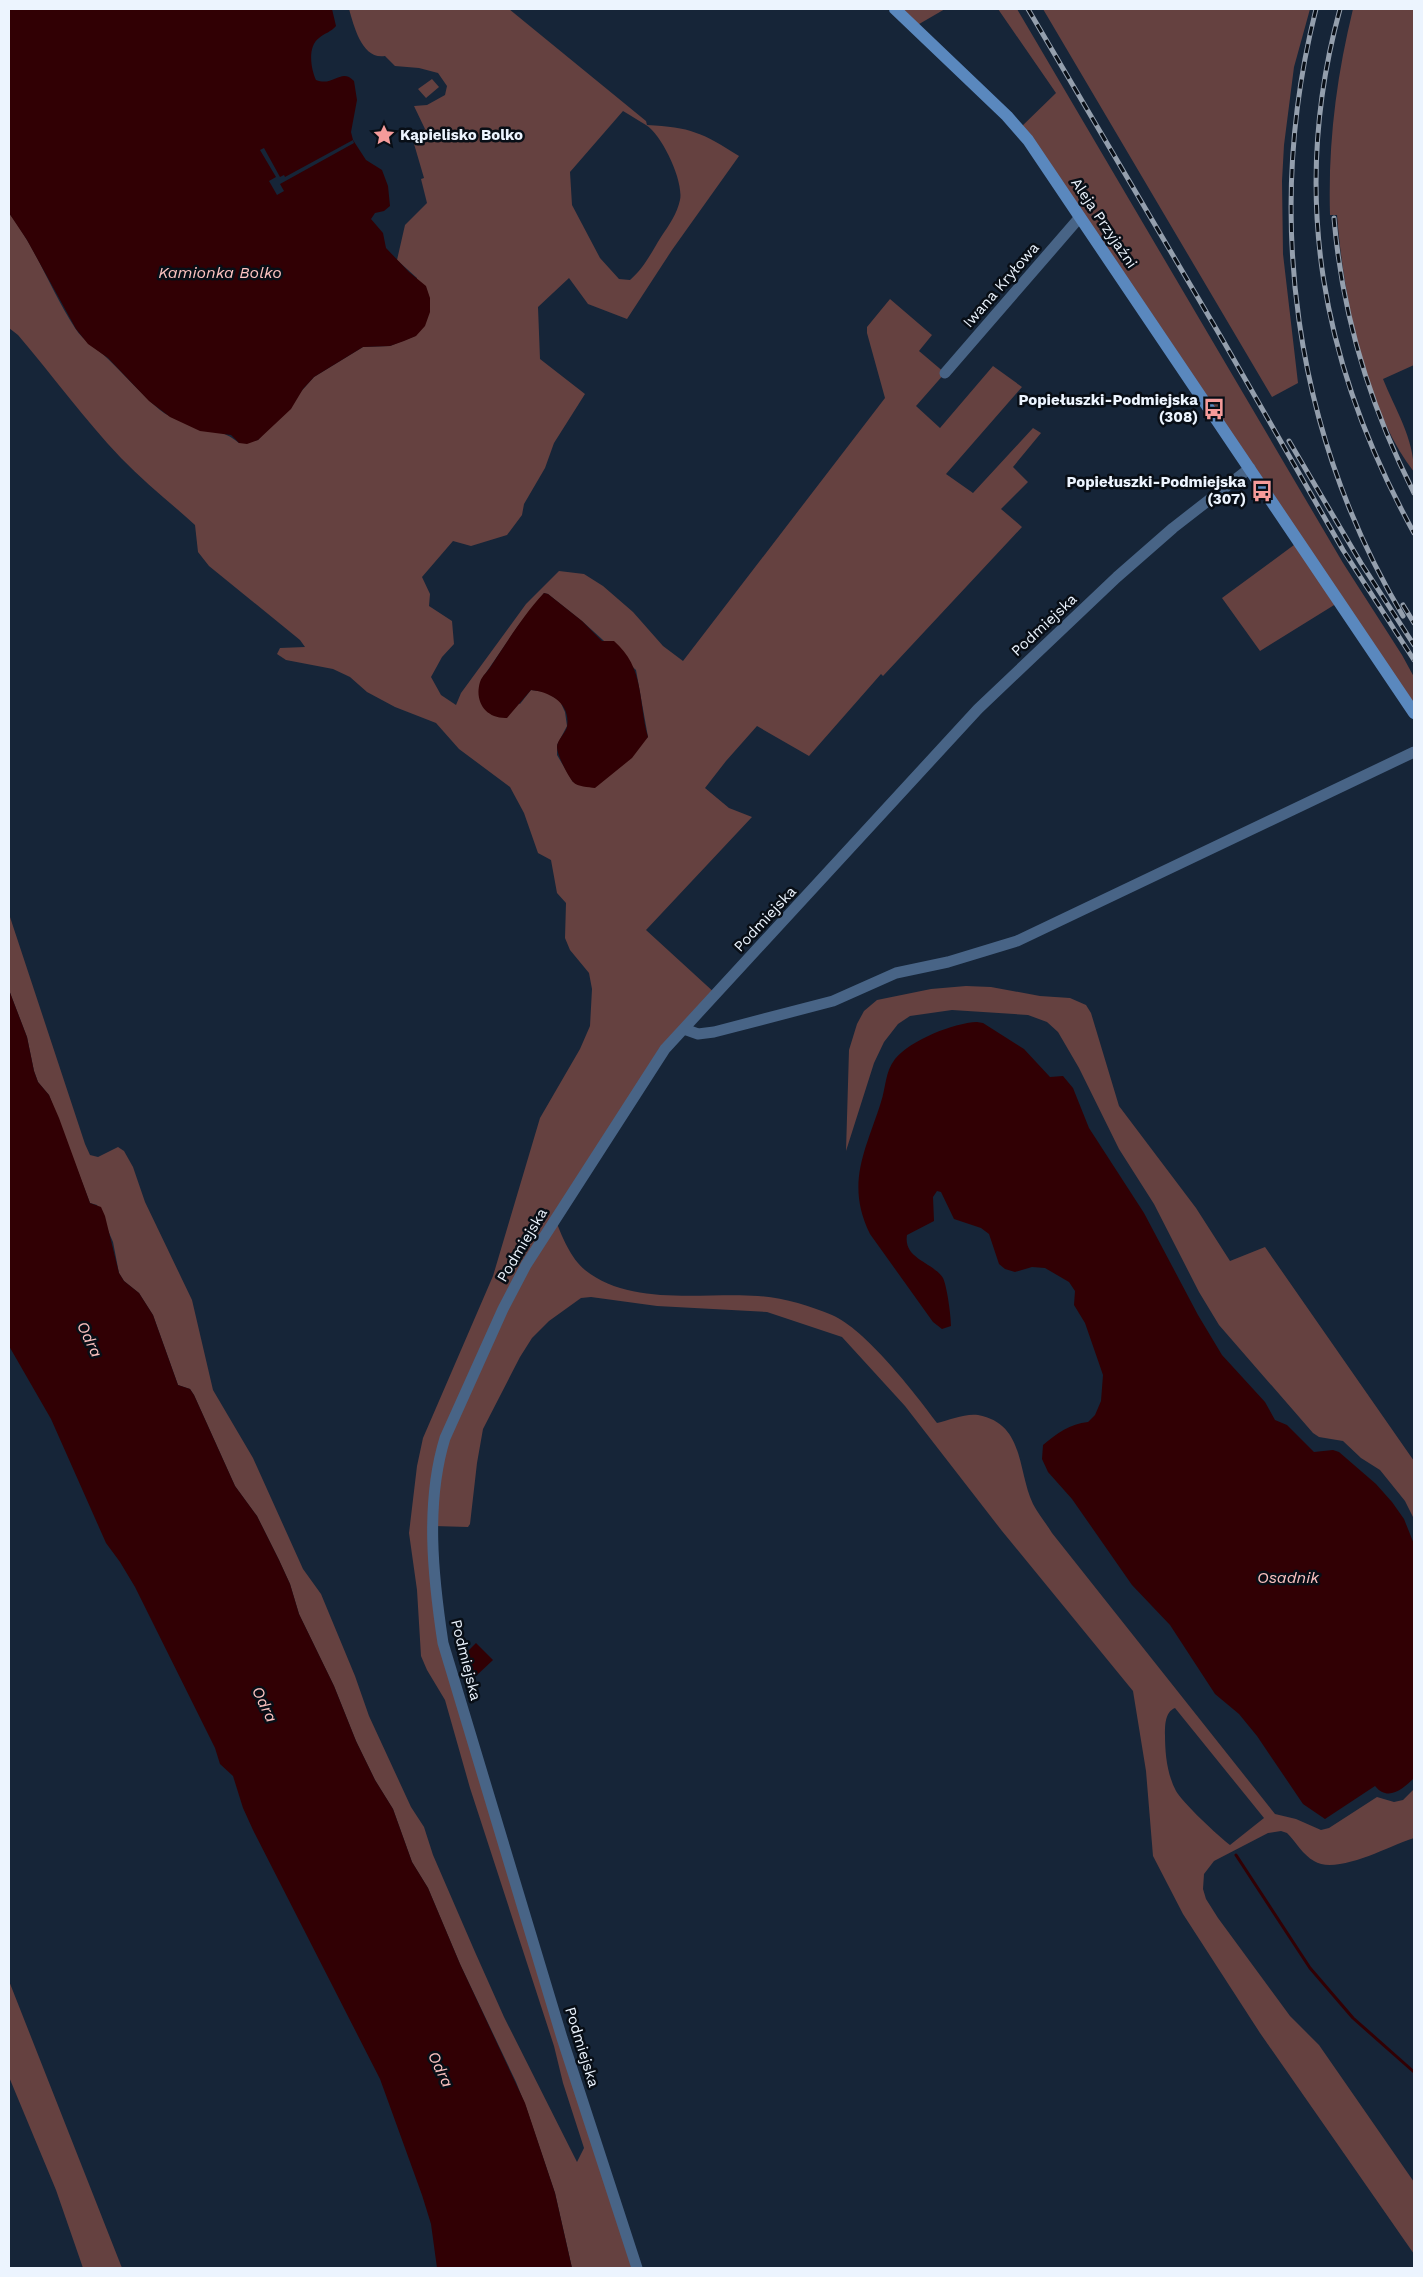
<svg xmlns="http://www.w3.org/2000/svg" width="1423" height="2277" viewBox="0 0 1423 2277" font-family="'Work Sans',sans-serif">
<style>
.green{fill:#654140;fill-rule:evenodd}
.water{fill:#310004}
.pier{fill:#162538}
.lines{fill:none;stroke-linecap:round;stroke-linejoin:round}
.stream{stroke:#310004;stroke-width:3}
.minor{stroke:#486486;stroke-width:11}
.secondary{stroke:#5a88be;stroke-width:12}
.rail-casing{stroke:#949fad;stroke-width:5}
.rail{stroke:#080e16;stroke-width:3;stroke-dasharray:9;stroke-linecap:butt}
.labels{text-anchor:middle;stroke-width:5;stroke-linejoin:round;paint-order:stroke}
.poi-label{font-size:15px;font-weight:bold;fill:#ecf4fe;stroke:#080e16;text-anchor:end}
.street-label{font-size:15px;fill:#ecf4fe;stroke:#080e16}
.water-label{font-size:16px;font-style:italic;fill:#fdc3c1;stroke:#080e16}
</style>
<rect width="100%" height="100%" fill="#162538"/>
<path class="green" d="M349,9H509L646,121L647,125C690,127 703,133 739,156L672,250L627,319L588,304L569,278L538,307L540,359L585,394L554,443L545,468L524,504L522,515L507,535L471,546L453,541L422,577L430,594L429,606L452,621L454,644L442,657L431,677L441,695L456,705L461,693L526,604L559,571L584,574L603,586L633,612L663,646L683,661L885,398L867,333V327L890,299L932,335L919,351L945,373L916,406L940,428L993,366L1022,387L946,474L973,493L1033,428L1041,433L1013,467L1028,482L1001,509L1022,527L883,676L881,674L809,756L757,726L726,761L705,788L729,808L752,817L646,930L717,995L675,1037L555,1218C561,1235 571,1259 585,1270C631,1307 704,1292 758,1296C782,1297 810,1306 832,1315C865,1329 915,1393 937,1423C949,1420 966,1413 978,1415C1025,1424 1017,1470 1033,1504C1038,1514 1046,1523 1052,1533L1275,1814L1296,1819L1321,1830L1329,1828L1377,1797L1394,1802L1403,1800L1414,1789V1838C1391,1845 1336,1876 1314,1861C1303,1855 1296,1842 1287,1833L1281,1831L1268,1833L1214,1861L1204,1874L1203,1889L1206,1899L1218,1918L1290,2016L1319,2045L1414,2182V2254L1260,2033L1183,1914L1153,1856L1146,1771L1133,1691L1002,1531L905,1406L842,1337L767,1312L657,1306L591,1297L581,1298L549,1321L532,1338L520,1357L483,1429L477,1463L470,1524L468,1527L434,1526L439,1617L637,2268H572L555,2193L526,2107L516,2082L460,1964L428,1888L412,1862L393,1809L375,1780L356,1741L334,1686L299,1614L290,1584L279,1560L257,1516L235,1486L194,1395L190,1389L178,1385L153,1315L139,1293L124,1281L119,1273L113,1242L97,1205L90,1203L49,1095L38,1082L34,1071L27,1037L9,990V914L85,1144L90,1155L98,1157L118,1147L124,1151L133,1167L145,1202L192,1300L213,1390L253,1458L303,1569L321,1594L355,1676L369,1716L411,1807L424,1827L433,1855L475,1952L504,2017L577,2162L584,2148L563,2083L554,2046L470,1788L445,1700L427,1670L421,1656L417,1590L409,1533L417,1466L423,1438L493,1276L540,1118L580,1049L590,1026L592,989L589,973L570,950L565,938L566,903L557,893L551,860L538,853L524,813L510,787L459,749L436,723L395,707L367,692L350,677L333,669L286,660L277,654L280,648L305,647L300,640L209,566L198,552L195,525C171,503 144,482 121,458C84,419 53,376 18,335L9,328V213C36,248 51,291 75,328C84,342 97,348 108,359C126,376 141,394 160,410C183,428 217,424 239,443L258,440L314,377L363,347L390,346L415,336L417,278L397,260L405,225L427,203L421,179L424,178L412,137L425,129L414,106L427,105L445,95L447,86L438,73L419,68L395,66L385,56C362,60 354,26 349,9ZM623,111C631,116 638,120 646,125C662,135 684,181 680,200C677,214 669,225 661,237C651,253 644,268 630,280L619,279L600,258L572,205L570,172ZM544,593L548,594L582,621L636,670L648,737L573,782L557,755V745L567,726L565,712L560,701L546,692L531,690L520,704L481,680L518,626ZM1175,1708L1264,1818L1230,1845C1218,1836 1182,1802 1176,1791C1167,1774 1165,1753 1165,1735C1165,1725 1165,1712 1175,1708Z
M895,9H945L914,27Z
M998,9H1017L1343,563L1402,655L1414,677V713L1339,602L1260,651L1222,598L1298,542L1019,129L1056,93Z
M1043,9H1310L1294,67L1284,145L1282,181L1283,254L1298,383L1272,397Z
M1353,9H1414V365L1383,379C1395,409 1414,438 1414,472C1365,409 1343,294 1337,215H1330C1328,144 1336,79 1353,9Z
M432,79L439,87L426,98L418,89Z
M966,986L991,987L1040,996L1070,998L1086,1005L1091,1013L1119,1106L1196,1208L1230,1261L1265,1247L1414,1461V1519L1405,1501L1380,1470L1361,1458L1343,1441L1319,1437L1313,1433L1219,1325L1199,1292L1154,1204L1119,1149L1079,1068L1058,1032L1047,1022L1028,1015L952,1010L910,1016L898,1024L884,1042L874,1063L846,1151L849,1050L857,1024L864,1011L877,1000L931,989Z
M9,1981L122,2268H83L56,2190L9,2077Z"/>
<path class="water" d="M9,9H332L336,26C331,32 325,33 319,38C307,47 311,69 316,80C334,87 341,67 354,81L357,100L351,132L353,140L366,160L382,170L388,186L390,206L384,211L375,213L371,219L383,233L386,248L409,272L426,286L430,298V312L425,326L416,336L404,341L390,346L363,347L314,377L303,389L291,409L258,440L247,444L239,443L231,435L200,431L170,417L149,401L108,358L88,344L76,329L27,240L9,213Z
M544,593L548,594L582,621L602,641H614C645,668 638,701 648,737L632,758L595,788C588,787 578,787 573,782C568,776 557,755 557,747C557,740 565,734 567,727C571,703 550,692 531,690L507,718C486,719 474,702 480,682C482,676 488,671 491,666C508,641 523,615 544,593Z
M9,990L27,1037L34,1071L38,1082L49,1095L59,1118L90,1203L101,1207L105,1216L119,1273L124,1281L139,1293L153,1315L178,1385L190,1389L194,1395L235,1486L257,1516L279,1560L290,1584L299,1614L334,1686L356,1741L375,1780L393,1809L412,1862L428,1888L460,1964L525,2103L555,2193L572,2268H437L431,2224L422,2195L380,2079L253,1830L243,1808L233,1776L220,1764L215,1748L135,1587L120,1562L106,1543L51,1419L9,1346Z
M977,1022L983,1023L1024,1049L1050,1077L1063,1076L1073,1088L1089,1128L1144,1213L1198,1315L1222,1355L1265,1402L1275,1420L1287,1425L1314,1452L1333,1450L1339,1452L1376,1484L1392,1502L1404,1519L1414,1544V1778C1403,1789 1388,1802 1375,1786L1325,1819L1303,1804L1257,1736L1239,1714L1215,1694L1170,1625L1132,1585L1072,1499L1048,1472L1042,1459L1043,1445C1057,1433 1070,1424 1088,1422L1095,1415L1101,1401L1103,1375L1085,1323L1074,1305L1075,1291L1069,1282L1045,1268L1032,1267L1015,1272L1005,1269L999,1264L989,1234L981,1228L954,1219L941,1192L937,1191L933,1197L934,1221L907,1235C903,1259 933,1262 943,1278C947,1286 951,1316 951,1326L942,1329L933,1322L870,1234C845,1183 866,1150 881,1102C886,1087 885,1072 895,1059C911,1040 953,1023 977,1022Z
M476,1643L493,1660L476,1676L459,1660Z"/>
<path class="pier" d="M353,140L354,143L280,184L284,191L277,195L269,181L276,177L260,150L264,148L280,177L284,175L285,177Z"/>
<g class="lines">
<path class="stream" d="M1236,1855L1310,1968L1353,2018L1414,2072"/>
<path class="minor" d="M945,373L1080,217
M684,1029L698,1034L714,1032L833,1001L896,973L948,962L1017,941L1414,752
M637,2268L562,2038L443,1643C433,1577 425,1503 445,1438L503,1309L526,1265L665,1049L978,709L1117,577L1173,528L1250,468"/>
<path class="secondary" d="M895,9L1007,116L1028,140L1414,713"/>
<g class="rail-casing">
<path id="rail" d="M1028,9L1221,337L1343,550L1414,660
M1316,9C1264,215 1294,433 1403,616
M1340,9C1289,195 1322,366 1414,533
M1334,218C1342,315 1370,406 1414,493
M1289,441L1361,563L1414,645
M1403,605L1414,623"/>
</g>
<use href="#rail" class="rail"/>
</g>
<defs>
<g id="sight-bare" transform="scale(1.725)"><path d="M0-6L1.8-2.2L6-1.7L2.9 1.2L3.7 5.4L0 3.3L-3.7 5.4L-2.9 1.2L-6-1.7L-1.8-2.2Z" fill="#f59b9a" stroke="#080e16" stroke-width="2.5" paint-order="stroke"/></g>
<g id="bus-bare" transform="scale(1.725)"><path d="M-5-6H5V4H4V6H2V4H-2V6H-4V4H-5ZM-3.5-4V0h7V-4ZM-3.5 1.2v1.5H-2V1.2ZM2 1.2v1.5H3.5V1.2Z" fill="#f59b9a" stroke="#080e16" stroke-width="2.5" paint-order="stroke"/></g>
</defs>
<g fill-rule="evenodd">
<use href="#sight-bare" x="384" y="135"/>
<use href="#bus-bare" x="1214" y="409"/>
<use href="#bus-bare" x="1262" y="491"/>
</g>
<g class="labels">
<g class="poi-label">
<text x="400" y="140" text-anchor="start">Kąpielisko Bolko</text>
<text x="1198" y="405">Popiełuszki-Podmiejska<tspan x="1198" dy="17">(308)</tspan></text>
<text x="1246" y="487">Popiełuszki-Podmiejska<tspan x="1246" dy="17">(307)</tspan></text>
</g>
<g class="street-label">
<text transform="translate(1104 223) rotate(56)" y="5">Aleja Przyjaźni</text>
<text transform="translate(1001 285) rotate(-49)" y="5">Iwana Kryłowa</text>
<text transform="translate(1044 625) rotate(-43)" y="5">Podmiejska</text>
<text transform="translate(765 919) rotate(-47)" y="5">Podmiejska</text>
<text transform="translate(522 1245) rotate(-59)" y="5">Podmiejska</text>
<text transform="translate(466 1660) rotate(76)" y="5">Podmiejska</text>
<text transform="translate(582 2047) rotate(73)" y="5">Podmiejska</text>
</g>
<g class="water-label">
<text x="220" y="278">Kamionka Bolko</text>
<text transform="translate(90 1339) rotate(64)" y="6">Odra</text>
<text x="1288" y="1583">Osadnik</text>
<text transform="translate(265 1704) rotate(64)" y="6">Odra</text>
<text transform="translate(441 2069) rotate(64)" y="6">Odra</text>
</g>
</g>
<rect width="1423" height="2277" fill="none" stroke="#ecf4fe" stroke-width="20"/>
</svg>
